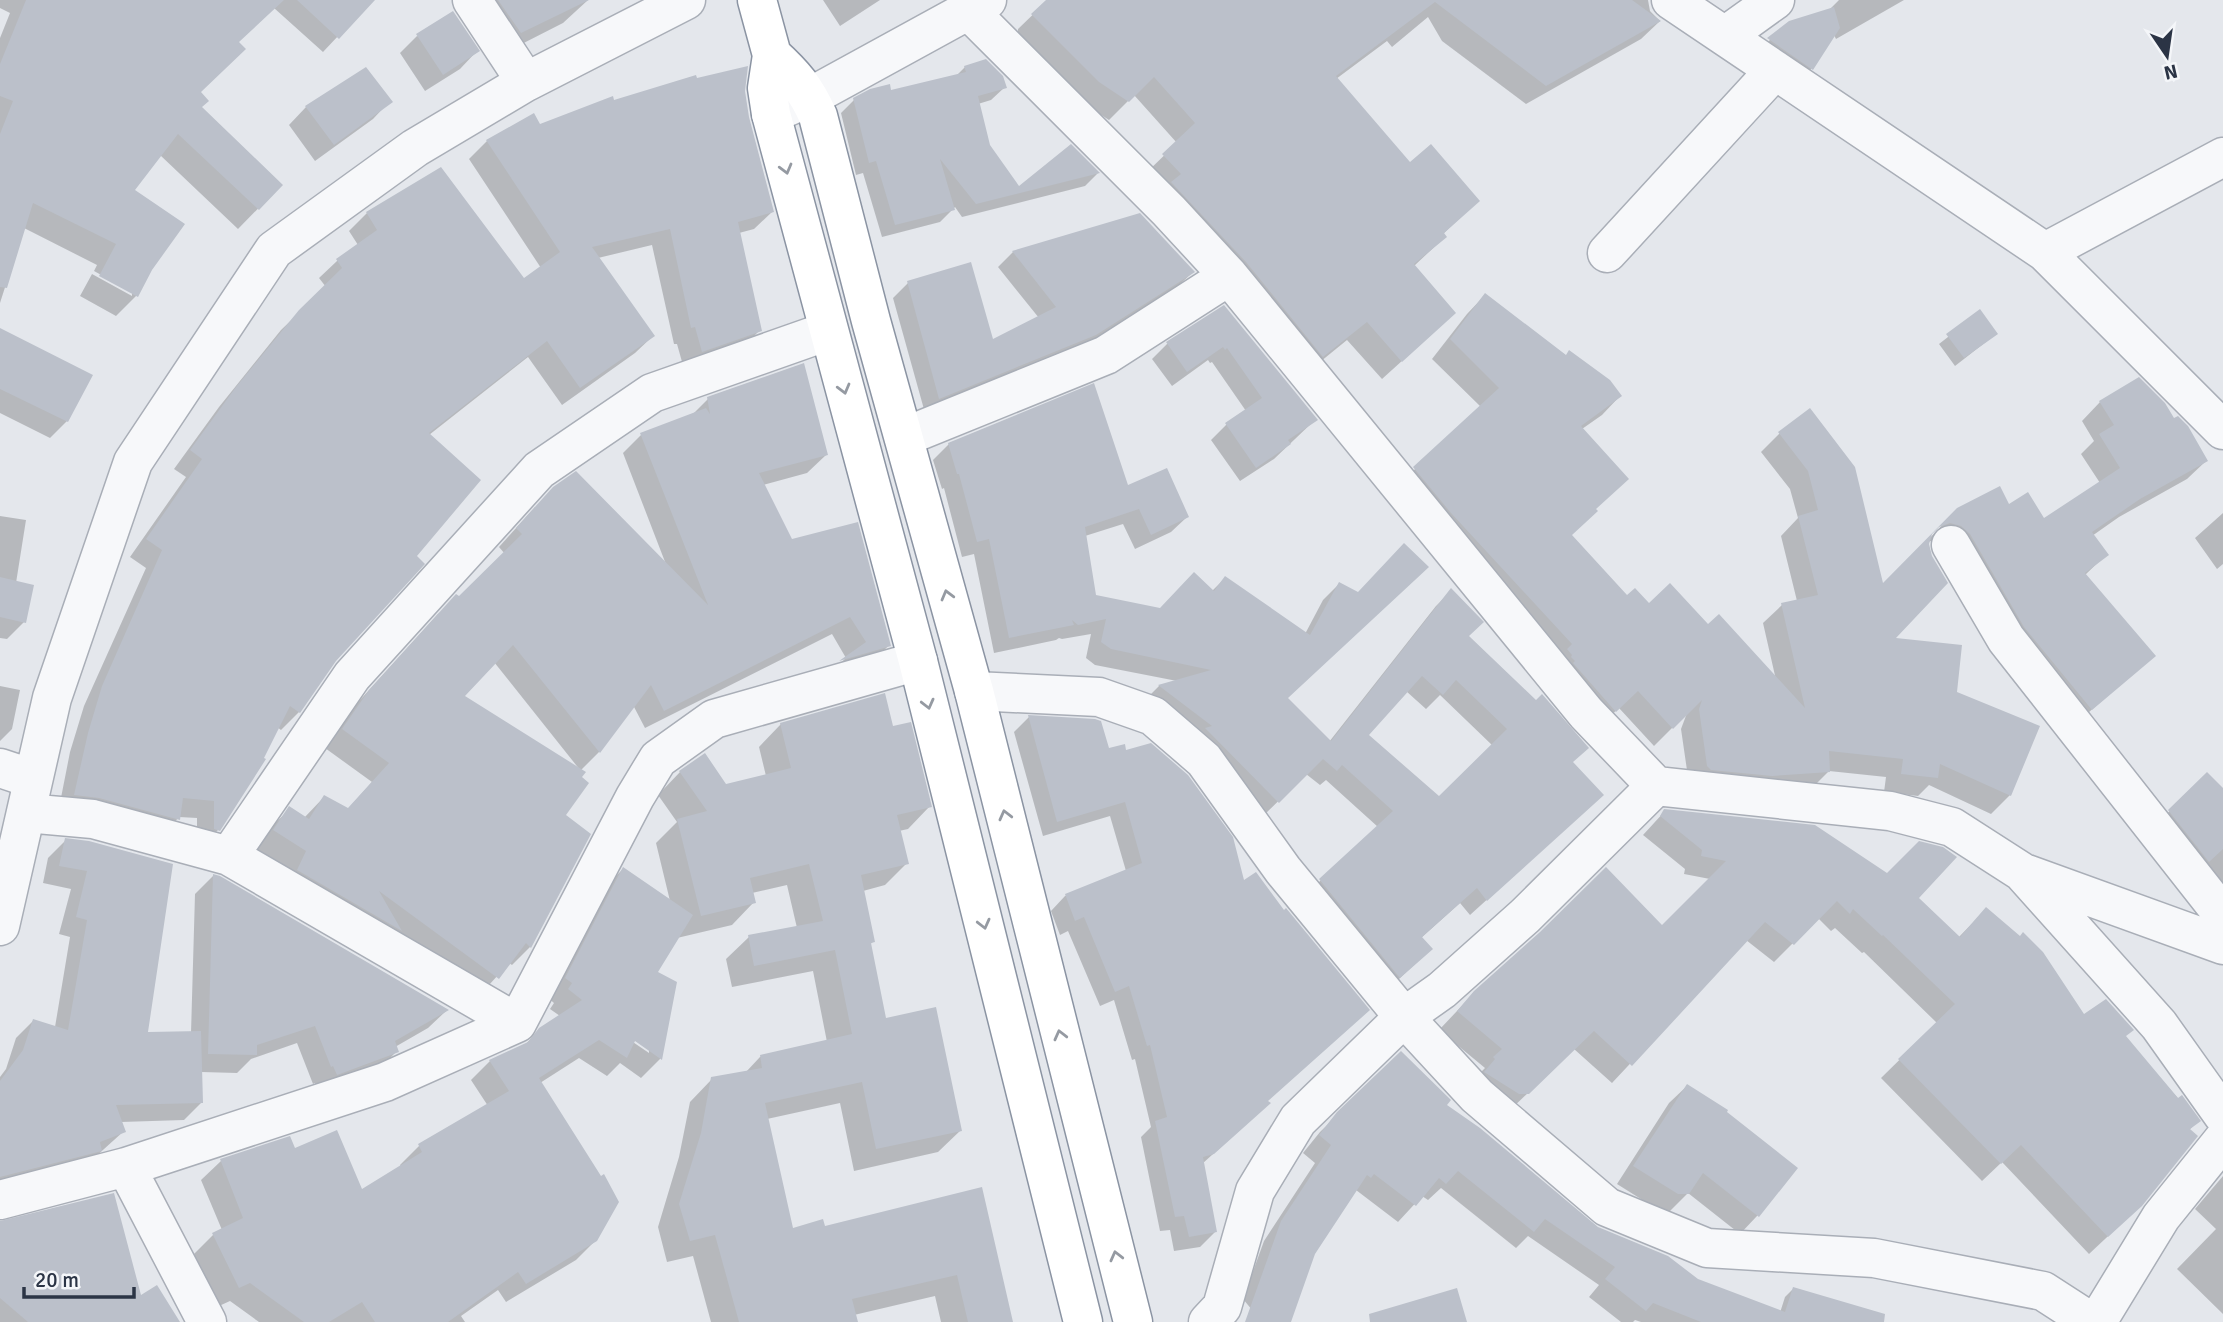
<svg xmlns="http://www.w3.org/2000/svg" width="2223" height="1322" viewBox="0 0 2223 1322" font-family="Signika,sans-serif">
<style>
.shadow{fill:#0003;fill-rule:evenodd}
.building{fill:#bbc0ca;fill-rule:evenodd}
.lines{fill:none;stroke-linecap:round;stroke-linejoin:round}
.minor-casing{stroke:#a9aeb7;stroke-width:41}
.highway-casing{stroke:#8b94a3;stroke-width:41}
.minor{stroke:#f7f8fa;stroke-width:38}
.highway{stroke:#fff;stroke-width:38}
.oneway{stroke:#959aa2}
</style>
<rect width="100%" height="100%" fill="#e4e7ec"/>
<path class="shadow" d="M0,0H372L323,52L274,8L237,43L199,92L200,108L281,185L238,229L160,155L133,190L150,269L136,296L116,316L80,296L92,274L132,296V292L94,271L97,265L24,228L0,303V38L10,13L0,8Z
M470,0H588L563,23L506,52Z
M823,0H880L840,26Z
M1048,0H1648L1650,11L1660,21L1641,39L1526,104L1442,41L1428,17L1392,47L1387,41L1336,79L1410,164L1478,201L1443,234L1445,237L1414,266L1434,332L1382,379L1347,340L1304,375L1145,174L1177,143L1134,95L1109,120L1080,101L1018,39V29Z
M1839,0H1904L1836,39L1834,35L1812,68L1804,77L1761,48L1790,22L1828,11Z
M417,36L477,51L460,69L425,91L400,53Z
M965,67L1005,87L991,100L978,104L989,146L1019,188L1098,173L1085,186L962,217L955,207L940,222L882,237L863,173L856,175L841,113L854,100L956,76Z
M366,69L390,101L373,119L315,161L289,125L306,107Z
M744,91L748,118L772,212L754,229L739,233L760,330L742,348L684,369L677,344H674L652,245L598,258L653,336L635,353L562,405L528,357L429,435L414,556L334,660L299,712L281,730L277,727L218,830L200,848L197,847V818L179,817L161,837L58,813L70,752L84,706L146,568L130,557L186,477L174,469L219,407L281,330L326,287L319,278L337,261L358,245L349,231L367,213L524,280L541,268L469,159L487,141L613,102Z
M1013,252L1193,272L1178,286L1079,350L925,413L893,298L908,283L992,342L1039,318L998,267Z
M1485,295L1620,396L1602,415L1582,429L1594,510L1570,536L1627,598L1708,626L1776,680L1763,623L1782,605L1797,601L1781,536L1798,518L1790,489L1761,452L1780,433L1810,410L1882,587L1958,509L2008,506L2044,521L2100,483L2081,454L2094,441L2082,421L2100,402L2206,461L2187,479L2119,517L2092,536L2107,554L2085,575L2153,656L2072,727L1942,544L1931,541L1928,542L1892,640L1955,693L2010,795L1991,814L1929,785L1918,796L1884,792L1886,777L1829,771L1810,790L1689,784L1681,729L1687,713L1654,746L1619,708L1596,729L1396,487L1481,407L1432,359L1467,314Z
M1224,307L1316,419L1274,459L1240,481L1211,440L1226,425L1246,411L1212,362L1210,363L1208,360L1172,386L1152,359L1167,344Z
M1980,312L1996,334L1955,366L1939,344Z
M0,359L67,421L50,438L0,413Z
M708,399L826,455L807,473L763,485L791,541L889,645L871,664L825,677L846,658L832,634L645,728L633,705L599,752L580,771L563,815L589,835L530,947L512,965L509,963L479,996L256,849L271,827L290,809L304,818L324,797L347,810L372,782L325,748L351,710L438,614L459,599L505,554L499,547L535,507L667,567L623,453L641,435L691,416ZM494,662L580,770L462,696Z
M949,444L1127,488L1187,517L1171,532L1135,549L1123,524L1085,536L1094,596L1159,610L1212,591L1225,578L1305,634L1323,600L1339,584L1286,698L1329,742L1436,606L1451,591L1467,637L1572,763L1586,810L1470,915L1460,903L1421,938L1415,964L1384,993L1304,896L1378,827L1326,780L1320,785L1306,774L1262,817L1144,701L1159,686L1177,681L1095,665L1086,658L1091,634L1062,639L1059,638L1056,640L994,653L974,554L962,557L944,488L942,489L933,460ZM1406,691L1426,709L1440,695L1493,746L1440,799L1367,735Z
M2223,513V564L2217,569L2195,538Z
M0,516L26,520L16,583L24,622L7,639L0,638Z
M0,686L20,690L12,729L0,741Z
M1029,717L1094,720L1266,1102L1253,1118L1202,1164L1215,1232L1200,1247L1174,1251L1170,1230L1160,1231L1141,1137L1151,1127L1135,1059L1132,1060L1114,1000L1100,1006L1068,931L1060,935L1051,911L1065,896L1126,871L1110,816L1043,836L1014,732Z
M781,724L892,728L930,806L908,829L899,831L907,863L885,885L863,891L874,941L869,945L884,1020L961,1130L938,1152L854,1171L840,1103L767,1119L792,1230L824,1228L980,1189L1011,1322H941L935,1296L854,1315L856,1322H711L693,1256L667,1262L658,1227L679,1157L690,1102L712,1079L745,1073L760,1057L827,1042L813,971L732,987L726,959L749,937L797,928L787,885L752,893L754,902L732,925L677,938L656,973L675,983L660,1059L641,1078L620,1063L607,1076L579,1058L540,1083L596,1240L576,1260L506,1302L498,1290L461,1316L465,1322H259L230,1301L219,1306L194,1254L213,1235L222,1230L201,1180L221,1161L289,1138L294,1150L361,1191L401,1167L400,1165L419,1146L488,1106L471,1080L490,1061L524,1046L540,1029L560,1016L550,1009L554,1003L547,997L604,888L623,869L670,901L656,843L677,822L658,795L680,772L704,755L725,786L766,776L759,747ZM629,1035L649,1049V1053L627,1038Z
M2207,775L2223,791V923L2146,834Z
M1665,811L1917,898L1958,938L1986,909L2084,1016L2124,1037L2198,1121L2189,1130L2121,1224L2089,1254L2002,1162L1982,1181L1881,1078L1937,1023L1864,952L1862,953L1835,928L1831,931L1818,918L1774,962L1746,940L1612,1083L1574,1049L1508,1112L1476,1077L1485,1068L1439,1030L1475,992L1662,928L1710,879L1684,874L1685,869L1643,835Z
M66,840L89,842L146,1034L191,1033L195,894L213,876L446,1011L428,1028L395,1047L397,1051L378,1070L318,1092L315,1083L313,1084L297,1043L251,1059L237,1073L201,1072V1103L184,1120L121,1122L124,1131L83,1168L0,1190V1077L6,1069L16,1038L33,1021L55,1027L70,937L59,934L71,889L43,883L48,858Z
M1401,1053L1445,1105L1592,1225L1697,1280L1768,1322H1641L1635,1320L1633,1322H1621L1589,1297L1599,1285L1528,1236L1516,1248L1441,1188L1428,1200L1422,1196L1398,1222L1356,1190L1314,1253L1287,1322H1262L1243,1299L1264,1241L1315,1163L1303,1153L1320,1132Z
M1687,1086L1796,1169L1757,1216L1740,1234L1688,1193L1670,1211H1660L1617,1184L1669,1103Z
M2223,1176V1314L2177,1269L2216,1229L2195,1209Z
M0,1223L140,1298L178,1322H0Z
M1793,1289L1828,1322H1777L1785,1297Z"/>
<path class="building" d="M26,0H284L239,42L246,49L201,92L209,101L202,107L283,185L259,210L178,134L135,190L185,224L152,270L138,297L99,276L116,244L33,203L7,288L0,287V134L13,101L0,96V64Z
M297,0H375L339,39Z
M498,0H589L521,33Z
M1046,0H1632L1661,21L1546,86L1435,2L1336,76L1410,162L1431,144L1480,201L1444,233L1447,237L1414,264L1456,313L1402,362L1367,322L1323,357L1246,262L1171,182L1181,174L1162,154L1195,123L1154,77L1129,102L1099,82L1031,14Z
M1834,7L1840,28L1813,70L1767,38L1789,21Z
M453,11L480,51L443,75L416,34Z
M986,59L1003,76L1007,88L978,96L990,145L1019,186L1071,144L1100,173L976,204L940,159L955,210L895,225L876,161L869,163L853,98L870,89L890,84L891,90L966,72L964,66Z
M748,66L745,91L749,117L774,212L738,222L762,331L702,352L695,327L691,328L670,229L592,247L655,336L580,388L547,341L429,433L481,480L417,556L425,564L336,661L300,713L290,706L264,758L266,759L220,831L214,829V801L183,798L180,820L99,798L74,795L88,733L102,686L162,550L146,539L202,459L190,450L236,387L299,310L342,268L336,259L377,230L366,212L441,167L524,278L560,252L486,140L534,113L540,124L613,96L614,100L696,75L697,78Z
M366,67L393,102L334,145L305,106Z
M1140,213L1195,272L1096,335L939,399L907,281L971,262L993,339L1056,307L1012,251Z
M1485,293L1566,355L1569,350L1610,380L1622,396L1581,426L1629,479L1596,509L1598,511L1572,535L1627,595L1635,588L1649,603L1670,583L1708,624L1719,614L1805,708L1781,603L1818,595L1798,516L1818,510L1808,471L1778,432L1810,408L1855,467L1883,583L1957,508L2000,486L2009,504L2028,492L2044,518L2120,468L2099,434L2114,425L2099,401L2139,377L2165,403L2174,418L2178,416L2188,426L2208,461L2140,499L2092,532L2109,555L2085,573L2156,656L2092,710L2024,627L1970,534L1961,526L1950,523L1939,527L1932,534L1929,544L1932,556L1948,583L1896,638L1962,645L1957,692L2040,726L2011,796L1940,764L1938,778L1901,774L1903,759L1829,751L1830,772L1772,776L1711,770L1707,766L1699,709L1702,700L1673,729L1638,691L1616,712L1573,663L1575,661L1571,657L1572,655L1567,649L1572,644L1451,513L1413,467L1499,388L1450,339Z
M1224,305L1318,420L1288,440L1291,444L1256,468L1225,423L1262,398L1227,348L1225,350L1223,347L1187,372L1166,342Z
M1980,309L1998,334L1964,358L1946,334Z
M0,328L93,375L68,422L0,389Z
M804,363L828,455L759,473L792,539L858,522L891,646L839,661L866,642L850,617L664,711L651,685L600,753L513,645L465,696L586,772L582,777L589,783L566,815L591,834L531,948L526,943L499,979L379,891L402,931L297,870L306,851L273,830L289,806L309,819L324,795L348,808L389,763L342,729L369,690L456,594L459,596L522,534L516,528L553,487L576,471L708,605L640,433L706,408L710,414L707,397Z
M1094,383L1128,485L1167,468L1189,517L1151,535L1139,509L1085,527L1096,595L1160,608L1194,572L1214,591L1225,576L1310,635L1339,582L1358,592L1404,543L1429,567L1288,698L1331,741L1451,588L1484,622L1469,636L1536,700L1542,694L1589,748L1573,762L1604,795L1487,901L1477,888L1422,937L1433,949L1400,978L1319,879L1393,811L1342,765L1337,771L1323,759L1279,803L1205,728L1212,726L1158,685L1211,670L1111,649L1101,642L1106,619L1078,625L1072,620L1074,625L1009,638L989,539L977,542L959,474H957L948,443ZM1422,676L1443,695L1456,680L1507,729L1439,796L1369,735Z
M0,577L34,585L26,623L0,617Z
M885,693L893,726L911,722L932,807L897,815L909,864L861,875L875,942L871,943L886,1018L936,1007L962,1131L876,1149L862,1082L765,1103L793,1228L823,1219L825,1226L982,1187L1013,1322H968L957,1275L852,1299L858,1322H739L715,1235L690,1241L679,1204L701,1133L711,1077L762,1068L760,1055L852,1034L835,950L754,966L748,935L823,921L809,864L750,878L756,903L701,916L677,819L707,811L679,771L705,753L726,784L791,768L780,723Z
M1028,715L1095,719L1101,721L1109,748L1125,744L1126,750L1151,743L1188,775L1233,837L1244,880L1256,872L1284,910L1286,908L1370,1010L1268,1101L1271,1103L1214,1154L1203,1157L1217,1232L1189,1237L1184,1216L1175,1217L1155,1121L1167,1117L1150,1045L1147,1046L1129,986L1115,992L1084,917L1075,921L1065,894L1142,863L1125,802L1057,822Z
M2207,772L2223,788V849L2209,862L2168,810Z
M1664,809L1815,825L1887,873L1919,841L1943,847L1957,857L1919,898L1960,937L1986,907L2020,936L2023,932L2043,952L2084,1014L2106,999L2134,1030L2126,1036L2178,1098L2182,1095L2201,1121L2190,1129L2198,1136L2142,1206L2108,1237L2021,1145L2001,1164L1898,1059L1955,1004L1883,935L1882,936L1853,909L1850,914L1837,901L1794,945L1765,922L1632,1066L1594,1031L1529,1094H1519L1484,1072L1495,1059L1493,1057L1502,1049L1457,1011L1474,991L1540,932L1606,867L1662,925L1726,861L1701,856L1702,850L1660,816Z
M65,838L89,841L173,864L148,1032L201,1031L203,1103L116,1105L126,1132L100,1142L102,1151L0,1177V1081L23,1050L33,1019L68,1030L87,920L76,917L87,871L59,866Z
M623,867L693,915L658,972L677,982L662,1060L635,1041L627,1058L599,1040L539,1078L601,1176L604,1174L619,1202L597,1241L526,1284L518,1272L448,1322H375L362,1302L329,1322H304L250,1283L239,1288L212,1233L243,1218L220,1159L290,1136L295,1148L337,1130L362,1189L422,1152L418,1144L509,1091L489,1060L528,1042L539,1028L582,1000L568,989L572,983L565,978Z
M213,874L220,876L449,1010L395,1041L399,1052L337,1075L333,1066L331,1067L315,1026L257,1045V1055L208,1054Z
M1401,1051L1451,1100L1447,1105L1480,1128L1598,1227L1668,1256L1698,1279L1785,1312L1793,1287L1885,1314L1884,1322H1701L1653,1303L1646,1311L1605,1279L1615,1267L1545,1219L1534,1232L1458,1171L1446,1184L1439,1178L1416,1206L1374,1174L1371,1178L1367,1175L1315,1254L1291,1322H1245L1281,1221L1331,1145L1319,1135L1337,1112Z
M1687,1084L1728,1110L1727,1112L1798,1168L1759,1217L1703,1173L1689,1194H1678L1633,1166Z
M114,1193L141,1295L157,1285L180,1322H28L0,1298V1221Z
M1457,1288L1467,1322H1370L1369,1314Z"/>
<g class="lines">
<g class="minor-casing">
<path id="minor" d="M472,0L526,82
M1671,0L2045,252L2223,430
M968,10L1169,211L1229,276L1586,713L1656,786L1890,811L1952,827L2022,872L2159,1025L2223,1115
M1725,36L1775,0
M771,114L810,97L987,0
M2045,252L2223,157
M1607,253L1775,70
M904,437L1106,355L1229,276
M1951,545L2006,639L2223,915
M974,691L1099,697L1153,716L1204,760L1283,870L1404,1017L1477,1096L1607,1207L1707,1248L1874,1258L2043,1291L2091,1322
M0,768L33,779
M26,813L93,819L229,856L517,1023
M229,856L352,676L539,470L652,393L828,331
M2027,874L2223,945
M0,926L52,698L133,462L274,250L415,148L526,82L686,0
M126,1167L207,1322
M0,1200L126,1167L385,1082L517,1023L635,797L658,759L714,719L918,661
M1208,1322L1222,1307L1255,1191L1298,1120L1404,1017L1442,990L1525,916L1656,786
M2097,1322L2161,1217L2223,1140"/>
</g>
<g class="highway-casing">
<path id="highway" d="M757,0L772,55L767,88L771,114L918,661L1083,1322
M772,55C794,75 806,89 818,116L871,321L974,691L1133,1322"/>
</g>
<use href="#minor" class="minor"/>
<use href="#highway" class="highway"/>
</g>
<defs><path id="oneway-chevron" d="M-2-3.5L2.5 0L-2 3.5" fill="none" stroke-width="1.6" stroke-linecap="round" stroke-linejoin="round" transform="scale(1.75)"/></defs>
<g class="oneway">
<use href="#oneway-chevron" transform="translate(786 169) rotate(75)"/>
<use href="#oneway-chevron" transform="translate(844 389) rotate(75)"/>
<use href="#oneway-chevron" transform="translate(947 595) rotate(-105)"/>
<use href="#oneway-chevron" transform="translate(928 704) rotate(76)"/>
<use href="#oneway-chevron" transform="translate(1005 815) rotate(-104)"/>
<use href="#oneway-chevron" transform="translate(984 924) rotate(76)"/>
<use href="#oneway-chevron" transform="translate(1060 1035) rotate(-104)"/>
<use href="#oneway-chevron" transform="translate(1116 1256) rotate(-104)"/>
</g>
<g transform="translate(2167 56) rotate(167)" stroke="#f4f6f9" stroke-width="5" paint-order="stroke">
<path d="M0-5L12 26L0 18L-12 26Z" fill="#2b3445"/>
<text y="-10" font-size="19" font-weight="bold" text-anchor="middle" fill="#2b3445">N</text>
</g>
<path d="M24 1287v10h110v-10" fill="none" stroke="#2b3445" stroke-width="3.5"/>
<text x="35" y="1287" font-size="21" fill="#2b3445" stroke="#f4f6f9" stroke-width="5" paint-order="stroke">20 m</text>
</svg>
